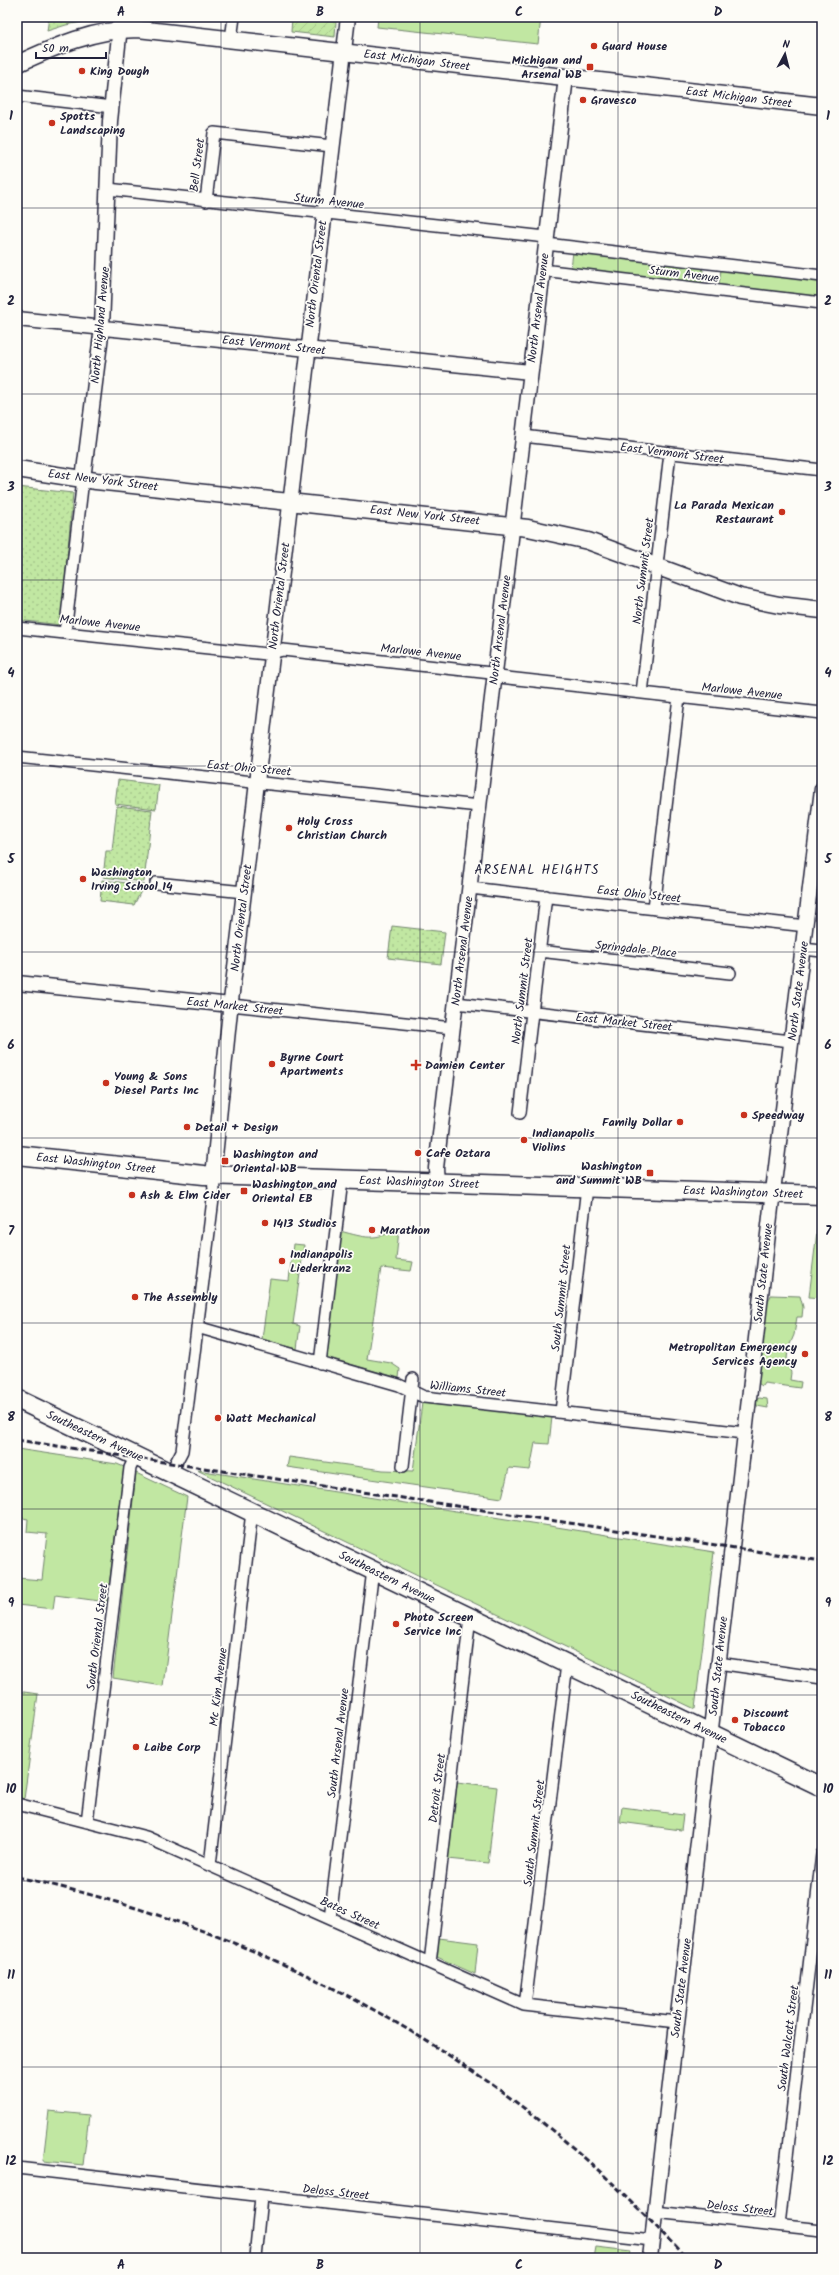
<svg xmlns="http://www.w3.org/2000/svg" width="839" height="2275" viewBox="0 0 839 2275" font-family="Kalam,sans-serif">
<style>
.grass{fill:#c1e7a2;stroke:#72846e}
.park{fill:url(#park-dots);stroke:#72846e}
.garden{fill:url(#garden-furrows);stroke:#72846e}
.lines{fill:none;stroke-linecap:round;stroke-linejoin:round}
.minor-casing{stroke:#22223b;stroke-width:14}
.tertiary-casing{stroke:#22223b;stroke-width:17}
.secondary-casing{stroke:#22223b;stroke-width:19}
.primary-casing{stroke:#22223b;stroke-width:21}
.minor{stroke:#fdfcf7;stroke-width:11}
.tertiary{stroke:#fdfcf7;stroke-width:14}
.secondary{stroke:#fdfcf7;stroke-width:16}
.primary{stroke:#fdfcf7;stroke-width:18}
.rail{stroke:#22223b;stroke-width:3;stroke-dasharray:6 3;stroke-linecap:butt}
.grid{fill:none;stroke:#22223b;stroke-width:1;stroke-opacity:0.55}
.poi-dot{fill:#c8321e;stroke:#fdfcf7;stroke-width:1.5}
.labels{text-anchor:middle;stroke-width:3.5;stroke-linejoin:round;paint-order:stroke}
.poi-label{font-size:12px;font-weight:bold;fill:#22223b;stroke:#fdfcf7;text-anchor:start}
.street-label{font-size:12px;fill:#22223b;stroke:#fdfcf7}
.neighbourhood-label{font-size:13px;letter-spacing:1px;fill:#22223b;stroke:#fdfcf7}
.neatline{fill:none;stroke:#22223b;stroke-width:1.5}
.grid-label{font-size:13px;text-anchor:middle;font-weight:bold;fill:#22223b}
</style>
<defs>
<pattern id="park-dots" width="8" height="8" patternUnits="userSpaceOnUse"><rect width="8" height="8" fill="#c1e7a2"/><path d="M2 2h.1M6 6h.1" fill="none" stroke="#a6c68c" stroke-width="1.8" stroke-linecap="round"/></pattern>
<pattern id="garden-furrows" width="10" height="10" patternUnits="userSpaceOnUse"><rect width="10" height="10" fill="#c1e7a2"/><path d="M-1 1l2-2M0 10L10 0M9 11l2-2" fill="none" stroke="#a6c68c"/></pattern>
</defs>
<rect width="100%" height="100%" fill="#fdfcf7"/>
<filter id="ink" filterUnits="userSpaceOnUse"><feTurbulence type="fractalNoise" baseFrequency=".025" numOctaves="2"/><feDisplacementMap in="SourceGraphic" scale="8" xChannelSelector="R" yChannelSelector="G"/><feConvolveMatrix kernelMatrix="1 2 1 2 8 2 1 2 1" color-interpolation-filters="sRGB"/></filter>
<g filter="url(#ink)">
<path class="grass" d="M378,17H541L538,44L377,27Z
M573,252L702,268L705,276L702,284L571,268Z
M721,269L822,280V297L719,285Z
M818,1223H822V1298L809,1297Z
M399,1229L396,1260L413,1262L411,1271L381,1268L367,1359L391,1363L400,1369L399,1378L326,1357L340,1231C367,1238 373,1241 399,1229Z
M293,1244L304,1245L293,1324L300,1326L297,1349L262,1339L270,1279L289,1281Z
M771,1295L800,1296L803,1307L802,1317H797L794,1335L788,1349L787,1359L791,1373L790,1380L801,1382L800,1388L764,1383L762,1386L758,1383L766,1307Z
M759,1398L767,1399L768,1408L757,1406L756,1400Z
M422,1403L552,1417L549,1444L535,1443L530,1470L509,1468L502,1498L287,1467L289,1457L383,1470L413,1471Z
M17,1449L117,1464L124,1467L107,1602L55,1595L53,1609L17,1605V1578L42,1580L47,1534L27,1532L28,1519L17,1517V1519Z
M197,1470L714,1552L695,1709Z
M136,1473L187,1497L163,1686L113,1678Z
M17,1691L38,1694L24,1799L17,1797Z
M457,1782L497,1787L488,1863L448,1859Z
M622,1807L683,1815L681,1830L620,1822Z
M439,1938L478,1943L475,1974L437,1957Z
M49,2111L89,2115L83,2165L43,2161Z
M596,2247L631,2251L630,2258H594Z"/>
<path class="park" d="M49,17H109L66,25L47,31Z
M17,487L73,493L61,625L17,620Z
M118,780L159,785L156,809L115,804Z
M117,806L152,810L144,882L103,877L106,851H112Z
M102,880L144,885L134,905L100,901Z
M392,926L445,932L441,964L388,958Z"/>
<path class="garden" d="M292,17L336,22L335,37L291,32Z"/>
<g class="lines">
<g class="minor-casing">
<path id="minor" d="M231,39L234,17
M17,96L112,107
M108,189L546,237
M206,201L214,133L332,146
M546,244L822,276
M542,270L822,303
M523,436L822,470
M17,628L267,654L283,650L491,673L499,677L822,713
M65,633L83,479
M642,693L670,453
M17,757L479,806
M156,883L244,892
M470,888L806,926
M654,908L679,697
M803,949L822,951
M539,951L730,973
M456,1003L791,1041
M231,1005L453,1028
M520,1113L546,896
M197,1327L399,1385L424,1397L745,1433
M320,1363L342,1180
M561,1412L587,1187
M403,1466L413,1379
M171,1472L182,1451L214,1191L213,1176
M718,1663L822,1678
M17,1804L146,1837L524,2005L677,2022
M87,1822L130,1468L136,1456
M210,1865L252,1512
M330,1918L373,1570
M430,1963L470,1617
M525,2005L567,1664
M17,2168L652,2240
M655,2212L822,2230
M779,2225L822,1854
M255,2258L261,2197"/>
</g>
<g class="tertiary-casing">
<path id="tertiary" d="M17,319L530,372
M83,479L102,327L110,121L121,17
M17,983L231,1005
M213,1176L231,1001L348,17
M437,1183L436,1168L566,77
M650,2258L771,1208L822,789"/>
</g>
<g class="secondary-casing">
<path id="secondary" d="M17,64C56,46 94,29 138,29L822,106
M17,469L96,481L528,528L588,541L740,597L779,605L822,610"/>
</g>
<g class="primary-casing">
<path id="primary" d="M17,1155L204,1175L822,1195
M17,1399L822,1787"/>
</g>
<use href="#minor" class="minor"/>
<use href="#tertiary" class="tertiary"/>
<use href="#secondary" class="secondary"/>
<use href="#primary" class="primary"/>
<path class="rail" d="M17,1440L822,1561
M17,1877C217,1919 407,2009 565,2141C608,2177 648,2217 686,2258"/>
</g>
</g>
<path class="grid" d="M221,17V2258M420,17V2258M618,17V2258M17,208H822M17,394H822M17,580H822M17,766H822M17,952H822M17,1138H822M17,1323H822M17,1509H822M17,1695H822M17,1881H822M17,2067H822"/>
<g class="poi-dot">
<circle cx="594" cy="46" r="4"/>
<rect x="586" y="63" width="8" height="8" rx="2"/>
<circle cx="82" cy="71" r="4"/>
<circle cx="583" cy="100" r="4"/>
<circle cx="52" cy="123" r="4"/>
<circle cx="782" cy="512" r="4"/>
<circle cx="289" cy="828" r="4"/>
<circle cx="83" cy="879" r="4"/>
<circle cx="272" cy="1064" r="4"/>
<path d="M414 1059h4v4h4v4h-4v4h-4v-4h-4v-4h4z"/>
<circle cx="106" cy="1083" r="4"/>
<circle cx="744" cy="1115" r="4"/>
<circle cx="680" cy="1122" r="4"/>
<circle cx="187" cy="1127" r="4"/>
<circle cx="524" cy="1140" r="4"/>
<circle cx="418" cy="1153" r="4"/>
<rect x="221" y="1157" width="8" height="8" rx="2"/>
<rect x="646" y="1169" width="8" height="8" rx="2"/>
<rect x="240" y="1187" width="8" height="8" rx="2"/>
<circle cx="132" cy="1195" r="4"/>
<circle cx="265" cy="1223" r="4"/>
<circle cx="372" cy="1230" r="4"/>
<circle cx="282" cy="1261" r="4"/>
<circle cx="135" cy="1297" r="4"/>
<circle cx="805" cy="1354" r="4"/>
<circle cx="218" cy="1418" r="4"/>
<circle cx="396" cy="1624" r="4"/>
<circle cx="735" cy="1720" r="4"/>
<circle cx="136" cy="1747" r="4"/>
</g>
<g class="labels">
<g class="poi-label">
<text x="602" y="50">Guard House</text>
<text x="582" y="64" text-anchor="end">Michigan and<tspan x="582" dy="14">Arsenal WB</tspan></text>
<text x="90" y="75">King Dough</text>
<text x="591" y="104">Gravesco</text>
<text x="60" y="120">Spotts<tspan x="60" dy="14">Landscaping</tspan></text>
<text x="774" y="509" text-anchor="end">La Parada Mexican<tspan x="774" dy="14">Restaurant</tspan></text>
<text x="297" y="825">Holy Cross<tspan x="297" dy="14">Christian Church</tspan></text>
<text x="91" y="876">Washington<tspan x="91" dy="14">Irving School 14</tspan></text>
<text x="280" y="1061">Byrne Court<tspan x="280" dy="14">Apartments</tspan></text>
<text x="425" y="1069">Damien Center</text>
<text x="114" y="1080">Young &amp; Sons<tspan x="114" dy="14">Diesel Parts Inc</tspan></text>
<text x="752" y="1119">Speedway</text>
<text x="672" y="1126" text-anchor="end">Family Dollar</text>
<text x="195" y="1131">Detail + Design</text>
<text x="532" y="1137">Indianapolis<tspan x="532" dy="14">Violins</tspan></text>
<text x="426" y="1157">Cafe Oztara</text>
<text x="233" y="1158">Washington and<tspan x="233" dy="14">Oriental WB</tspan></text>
<text x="642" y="1170" text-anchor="end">Washington<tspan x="642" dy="14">and Summit WB</tspan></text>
<text x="252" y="1188">Washington and<tspan x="252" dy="14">Oriental EB</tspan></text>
<text x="140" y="1199">Ash &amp; Elm Cider</text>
<text x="273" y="1227">1413 Studios</text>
<text x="380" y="1234">Marathon</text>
<text x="290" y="1258">Indianapolis<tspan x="290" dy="14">Liederkranz</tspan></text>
<text x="143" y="1301">The Assembly</text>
<text x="797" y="1351" text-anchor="end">Metropolitan Emergency<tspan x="797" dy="14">Services Agency</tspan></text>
<text x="226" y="1422">Watt Mechanical</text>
<text x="404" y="1621">Photo Screen<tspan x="404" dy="14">Service Inc</tspan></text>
<text x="743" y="1717">Discount<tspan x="743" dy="14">Tobacco</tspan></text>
<text x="144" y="1751">Laibe Corp</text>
</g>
<g class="street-label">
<text transform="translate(417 60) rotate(7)" y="4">East Michigan Street</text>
<text transform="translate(739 97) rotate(7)" y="4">East Michigan Street</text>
<text transform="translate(197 165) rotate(-83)" y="4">Bell Street</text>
<text transform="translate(329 201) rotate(6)" y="4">Sturm Avenue</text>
<text transform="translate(316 274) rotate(-83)" y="4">North Oriental Street</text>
<text transform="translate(684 274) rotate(7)" y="4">Sturm Avenue</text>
<text transform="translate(538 308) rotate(-83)" y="4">North Arsenal Avenue</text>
<text transform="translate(100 325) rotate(-85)" y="4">North Highland Avenue</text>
<text transform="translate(274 345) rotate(6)" y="4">East Vermont Street</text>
<text transform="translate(672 453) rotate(7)" y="4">East Vermont Street</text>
<text transform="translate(103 480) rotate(7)" y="4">East New York Street</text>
<text transform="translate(425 515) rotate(6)" y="4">East New York Street</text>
<text transform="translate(643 571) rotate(-83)" y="4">North Summit Street</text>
<text transform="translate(279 596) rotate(-83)" y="4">North Oriental Street</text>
<text transform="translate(100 623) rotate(6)" y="4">Marlowe Avenue</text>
<text transform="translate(500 630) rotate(-83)" y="4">North Arsenal Avenue</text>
<text transform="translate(421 652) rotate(6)" y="4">Marlowe Avenue</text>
<text transform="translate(742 691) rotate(6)" y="4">Marlowe Avenue</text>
<text transform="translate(249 768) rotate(5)" y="4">East Ohio Street</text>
<text transform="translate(639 894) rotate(6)" y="4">East Ohio Street</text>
<text transform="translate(241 918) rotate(-83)" y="4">North Oriental Street</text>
<text transform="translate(636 949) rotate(6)" y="4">Springdale Place</text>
<text transform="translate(462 951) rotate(-83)" y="4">North Arsenal Avenue</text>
<text transform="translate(522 991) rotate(-83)" y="4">North Summit Street</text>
<text transform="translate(798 991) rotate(-83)" y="4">North State Avenue</text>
<text transform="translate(235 1006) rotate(6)" y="4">East Market Street</text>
<text transform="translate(624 1022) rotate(6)" y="4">East Market Street</text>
<text transform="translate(96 1163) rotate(6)" y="4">East Washington Street</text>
<text transform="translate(419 1182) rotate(2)" y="4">East Washington Street</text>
<text transform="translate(743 1192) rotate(2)" y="4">East Washington Street</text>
<text transform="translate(763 1273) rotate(-84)" y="4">South State Avenue</text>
<text transform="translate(561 1298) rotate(-84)" y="4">South Summit Street</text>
<text transform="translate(468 1389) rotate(6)" y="4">Williams Street</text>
<text transform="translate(95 1436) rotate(25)" y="4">Southeastern Avenue</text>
<text transform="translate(387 1577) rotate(26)" y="4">Southeastern Avenue</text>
<text transform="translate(97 1637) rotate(-83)" y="4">South Oriental Street</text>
<text transform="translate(718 1666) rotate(-84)" y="4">South State Avenue</text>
<text transform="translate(218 1687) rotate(-83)" y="4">Mc Kim Avenue</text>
<text transform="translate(679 1717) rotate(26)" y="4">Southeastern Avenue</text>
<text transform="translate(338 1743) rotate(-83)" y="4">South Arsenal Avenue</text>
<text transform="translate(437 1788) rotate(-83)" y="4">Detroit Street</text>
<text transform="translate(534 1833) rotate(-83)" y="4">South Summit Street</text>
<text transform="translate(350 1913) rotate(24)" y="4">Bates Street</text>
<text transform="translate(681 1988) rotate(-83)" y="4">South State Avenue</text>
<text transform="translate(788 2038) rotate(-83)" y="4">South Walcott Street</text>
<text transform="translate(336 2192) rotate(6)" y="4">Deloss Street</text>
<text transform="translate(740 2208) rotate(6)" y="4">Deloss Street</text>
</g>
<g class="neighbourhood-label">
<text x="537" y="874">ARSENAL HEIGHTS</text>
</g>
</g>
<rect width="839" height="2275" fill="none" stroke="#fdfcf7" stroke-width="44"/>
<g transform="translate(785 54) rotate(7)" stroke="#fdfcf7" stroke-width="3" paint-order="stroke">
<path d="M0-3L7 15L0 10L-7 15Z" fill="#22223b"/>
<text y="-6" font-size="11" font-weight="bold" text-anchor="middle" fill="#22223b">N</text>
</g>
<path d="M36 52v6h70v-6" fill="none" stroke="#22223b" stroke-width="2"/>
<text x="42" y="52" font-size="12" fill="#22223b" stroke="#fdfcf7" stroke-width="3" paint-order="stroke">50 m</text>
<rect x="22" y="22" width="795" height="2231" class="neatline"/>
<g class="grid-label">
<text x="121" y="16">A</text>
<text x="320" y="16">B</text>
<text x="519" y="16">C</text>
<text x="718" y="16">D</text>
<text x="11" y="120">1</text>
<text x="828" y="120">1</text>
<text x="11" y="305">2</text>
<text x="828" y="305">2</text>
<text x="11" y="491">3</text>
<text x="828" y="491">3</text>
<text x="11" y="677">4</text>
<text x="828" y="677">4</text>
<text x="11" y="863">5</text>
<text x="828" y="863">5</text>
<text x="11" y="1049">6</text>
<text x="828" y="1049">6</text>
<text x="11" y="1235">7</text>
<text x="828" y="1235">7</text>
<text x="11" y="1421">8</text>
<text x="828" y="1421">8</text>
<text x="11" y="1607">9</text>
<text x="828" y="1607">9</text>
<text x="11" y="1793">10</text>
<text x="828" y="1793">10</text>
<text x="11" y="1979">11</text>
<text x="828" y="1979">11</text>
<text x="11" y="2165">12</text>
<text x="828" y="2165">12</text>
<text x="121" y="2269">A</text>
<text x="320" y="2269">B</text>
<text x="519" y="2269">C</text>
<text x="718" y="2269">D</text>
</g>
</svg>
